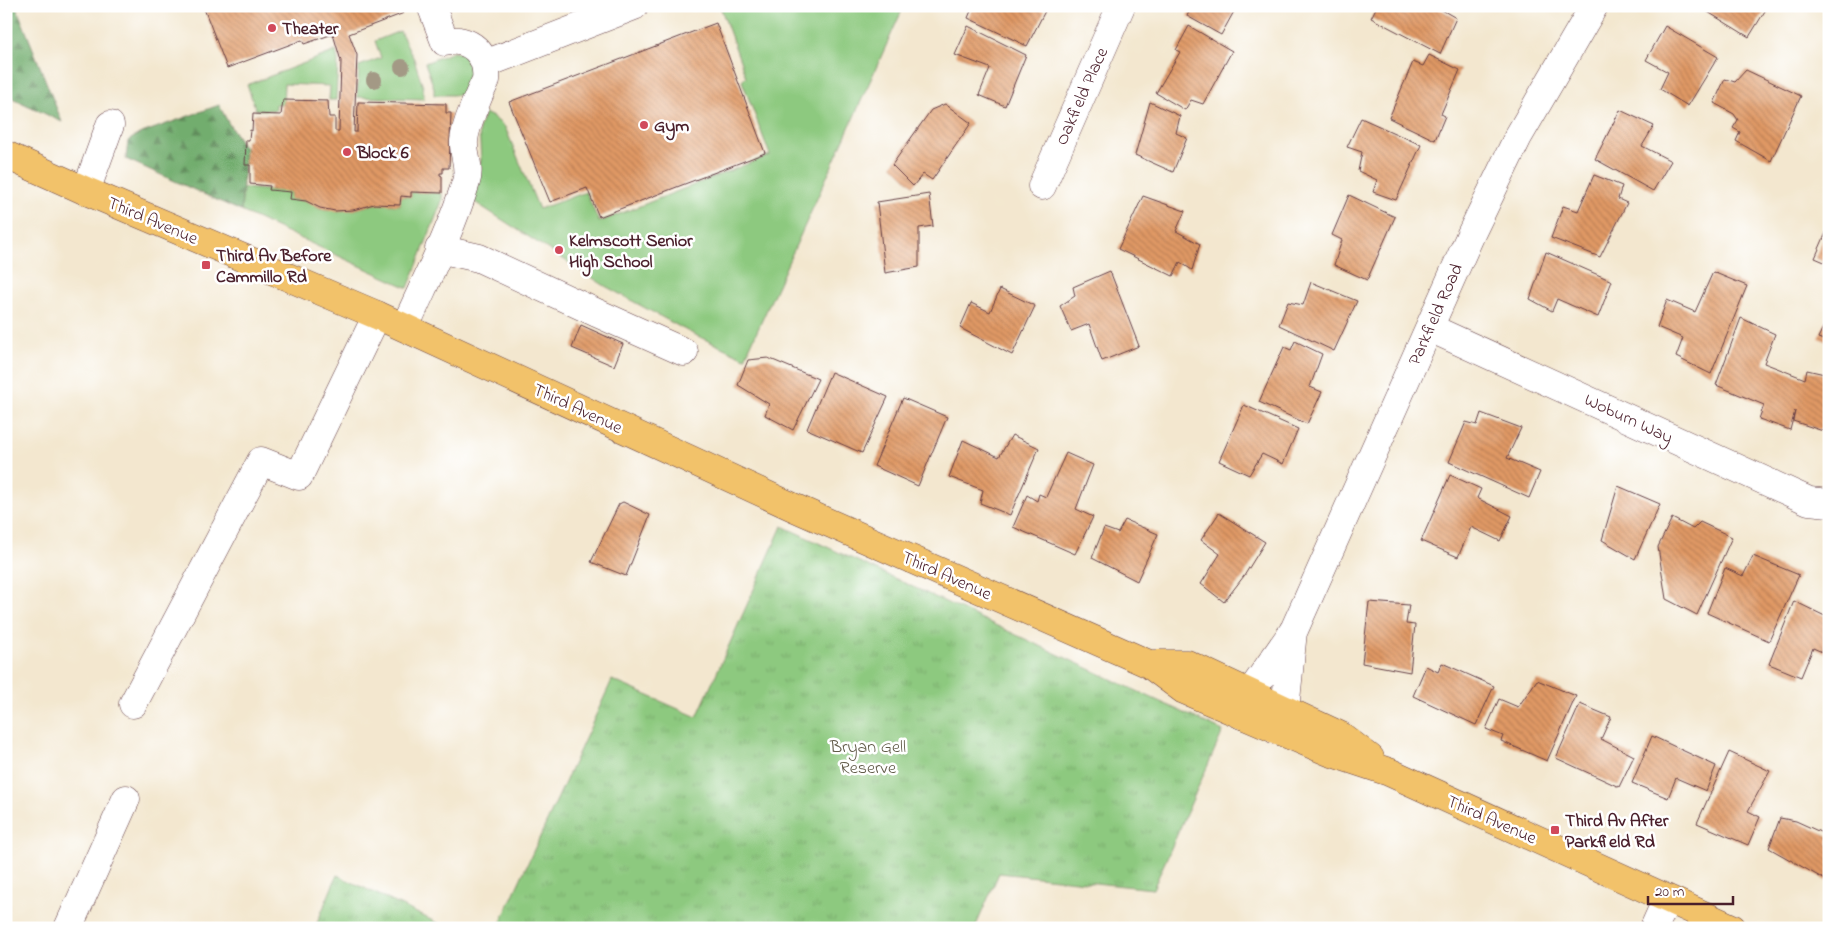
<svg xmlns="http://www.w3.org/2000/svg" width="1835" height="934" viewBox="0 0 1835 934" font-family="'Indie Flower',sans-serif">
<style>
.grass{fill:#8dc97f;stroke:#6c7455}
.forest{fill:url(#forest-firs);stroke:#5e664c}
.park{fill:url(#park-tufts);stroke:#6c7455}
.building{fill:url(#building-back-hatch)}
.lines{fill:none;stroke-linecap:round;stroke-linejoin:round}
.minor-casing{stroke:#633d44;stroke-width:29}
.major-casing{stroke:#633d44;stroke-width:29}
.minor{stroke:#fff;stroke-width:28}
.major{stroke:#f2c26a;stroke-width:28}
.tree{fill:#a39985}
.poi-dot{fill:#d1495b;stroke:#fff;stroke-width:2}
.labels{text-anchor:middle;stroke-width:5;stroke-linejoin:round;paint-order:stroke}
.poi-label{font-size:18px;font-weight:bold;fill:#4a1f2b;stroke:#fff;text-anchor:start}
.street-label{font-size:18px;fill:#4a1f2b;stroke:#fff}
.park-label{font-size:18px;fill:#615a48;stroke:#fff}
</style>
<defs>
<pattern id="forest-firs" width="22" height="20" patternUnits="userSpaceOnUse" patternTransform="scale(1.25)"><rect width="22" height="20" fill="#72ad6e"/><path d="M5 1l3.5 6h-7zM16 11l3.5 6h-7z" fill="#608c5b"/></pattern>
<pattern id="park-tufts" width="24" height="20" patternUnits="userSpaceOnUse" patternTransform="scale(1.25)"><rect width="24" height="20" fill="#8dc97f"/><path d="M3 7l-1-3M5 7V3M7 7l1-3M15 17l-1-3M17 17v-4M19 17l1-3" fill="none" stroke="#7bac6e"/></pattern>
<pattern id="building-back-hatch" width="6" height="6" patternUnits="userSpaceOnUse" patternTransform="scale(1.25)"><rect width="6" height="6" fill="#e09965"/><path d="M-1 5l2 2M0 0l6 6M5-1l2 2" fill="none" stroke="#b87c53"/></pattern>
</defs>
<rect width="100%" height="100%" fill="#fff"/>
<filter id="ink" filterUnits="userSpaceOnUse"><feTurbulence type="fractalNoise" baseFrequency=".02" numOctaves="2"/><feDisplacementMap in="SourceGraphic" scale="10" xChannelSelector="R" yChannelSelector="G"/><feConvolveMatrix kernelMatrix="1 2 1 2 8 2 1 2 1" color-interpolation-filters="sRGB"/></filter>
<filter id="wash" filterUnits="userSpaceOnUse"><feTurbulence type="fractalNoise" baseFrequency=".0096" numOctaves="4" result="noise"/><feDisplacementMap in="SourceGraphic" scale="20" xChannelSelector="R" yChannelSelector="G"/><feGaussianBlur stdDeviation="1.12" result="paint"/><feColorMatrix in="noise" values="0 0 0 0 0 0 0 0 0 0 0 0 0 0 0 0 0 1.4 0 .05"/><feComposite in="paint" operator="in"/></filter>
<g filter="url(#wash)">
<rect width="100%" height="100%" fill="#f3e7cf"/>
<path class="grass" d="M720,6H904L745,358L689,332L605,286L470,199L477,187L481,160L479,128L485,113L493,117L505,127L539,209L586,192L599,222L770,155L742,81L746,77Z
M400,31L414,59L423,87L424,99L357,97L359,66L381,58L375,41Z
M336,51L338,61L336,100H329L330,86L284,84L283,104H276V110H256L247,85Z
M453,52L466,54L477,70L467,91L464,95H434V88L425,63Z
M243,188L291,192L290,199L306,201L320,208L335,211L353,210L374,204L400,205L401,196L411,197V192L442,193V201L408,288L241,211Z"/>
<path class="forest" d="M6,6H16L62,122L6,95Z
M219,105L229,124L245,148L241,211L126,159L128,141L139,134Z"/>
<path class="park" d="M782,526L1223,731L1153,889L999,873L975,928H498L612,680L697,717Z
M337,875L448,928H315Z"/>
<g id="blocks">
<path class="building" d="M203,6H401L404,13L349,34L357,55L354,132H357L358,102L446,104V113H451L449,168H443V173H440V175L442,176V193L411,192V197L401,196L400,205L374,204L353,210L335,211L320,208L306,201L290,199L291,192L269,190L270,186L250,184V165H245L246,140H249L250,130L252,131L253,114L281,115L283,100L328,101L329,117H335V131H339L341,61L333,34L304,44L302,40L227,68Z
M973,6H1035L1045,11L1027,46L968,18Z
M1192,6H1237L1221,35L1187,16Z
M1377,6H1435L1456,18L1440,54L1371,18Z
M1698,6H1768L1749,37Z
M716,23L765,153L599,217L587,188L550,202L509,102Z
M968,26L1026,55L1005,106L979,95L990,68L955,55Z
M1189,26L1232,51L1203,104L1191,100L1185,110L1156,93L1180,52L1176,50Z
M1665,26L1718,57L1688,106L1660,89L1668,72L1646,60Z
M1429,55L1460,70L1441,114L1445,116L1435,140L1389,118L1413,62L1423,66Z
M1746,70L1801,96L1771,161L1736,141L1740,132L1733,128L1738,120L1734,114L1714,103L1725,79L1735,82Z
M1150,102L1180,116L1176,133L1187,138L1173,172L1135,155Z
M945,104L971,123L932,180L923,174L913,186L892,165L931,110Z
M1620,110L1654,126L1642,146L1671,161L1653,191L1595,159Z
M1361,118L1421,145L1396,200L1373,192L1377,180L1358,171L1362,152L1347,147Z
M1594,175L1622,186L1618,199L1627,203L1600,257L1551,238L1563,206L1578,211Z
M929,194L933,226L919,228V267L885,273L877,202Z
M1349,195L1395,217L1367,280L1334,265L1342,240L1332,235Z
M1143,196L1185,211L1176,231L1200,244L1192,270L1180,262L1173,276L1118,249Z
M1829,226V264L1815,258Z
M1546,252L1612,281L1598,317L1557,299L1552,311L1530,299Z
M1110,271L1139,346L1102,361L1089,324L1071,331L1060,306L1075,296L1073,287Z
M1713,272L1747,286L1711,374L1676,357L1683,338L1657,327L1667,300L1695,312Z
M1311,282L1357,301L1334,351L1279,325L1288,302L1303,305Z
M1000,289L1035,306L1012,355L960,328L971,303L990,312Z
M1829,315V342L1818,338Z
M1741,318L1775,334L1764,363L1805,379L1807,370L1829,375V433L1793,421L1795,411L1790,430L1759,419L1764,405L1716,385Z
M581,325L623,344L614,366L572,348Z
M1295,341L1322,354L1310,387L1322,392L1307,424L1259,402L1284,347L1291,350Z
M768,358L818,379L793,430L765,415L769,404L738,385L748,360Z
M831,372L888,397L862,453L807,429Z
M903,398L947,417L918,486L874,466Z
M1244,405L1298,429L1283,464L1262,454L1249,475L1219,461Z
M1481,413L1521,428L1507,458L1540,472L1529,498L1449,462L1466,422L1477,425Z
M1012,435L1039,448L1010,515L980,503L983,490L949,477L963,440L999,457Z
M1066,453L1093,465L1076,509L1093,517L1075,554L1013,527L1027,495L1037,501L1039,494L1046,497Z
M1450,475L1481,489L1477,498L1512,516L1500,541L1471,527L1458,557L1421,541Z
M1618,486L1660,504L1635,559L1602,540Z
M623,502L650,515L626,576L591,562L619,504Z
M1219,513L1265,542L1244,576L1224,602L1201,584L1220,554L1201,540Z
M1672,518L1693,529L1700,522L1732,537L1697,615L1666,599L1658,547Z
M1125,520L1158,534L1137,581L1092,558L1104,528L1118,533Z
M1753,556L1799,575L1769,641L1707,613L1725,568L1743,576Z
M1794,601L1829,618V655L1813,648L1801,677L1769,664Z
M1369,602L1409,605L1406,624L1415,625L1410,672L1362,663Z
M1442,663L1494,686L1476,725L1413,696L1426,666L1438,672Z
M1537,680L1576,696L1547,761L1501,741L1503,736L1486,729L1499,699L1518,707Z
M1580,704L1611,717L1601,739L1634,756L1619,787L1556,758Z
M1652,736L1716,766L1706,791L1676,778L1668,798L1632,783Z
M1729,752L1770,771L1748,811L1760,817L1748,845L1697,823Z
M1780,818L1796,821L1829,836V882L1769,848Z"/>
</g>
</g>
<g filter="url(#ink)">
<use href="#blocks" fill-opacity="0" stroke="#633d44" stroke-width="1"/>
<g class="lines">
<g class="minor-casing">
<path id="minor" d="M485,64L634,6
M1042,186L1121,6
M86,191L110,125
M439,249L479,258L597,313L684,352
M405,327C426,280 451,231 466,182C471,167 463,156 464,141C465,126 479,94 486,80C489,55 470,36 445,42L432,8
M1430,328L1809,501L1829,503
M133,704L261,461L299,476L377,315
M1242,715L1250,693L1294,630L1471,234L1518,137L1594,6
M1276,730L1285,710L1293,631
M68,928L126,799
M1654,928L1667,899"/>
</g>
<g class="major-casing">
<path id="major" d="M6,155L86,191L377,315L793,507L1149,664L1184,690L1329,752L1389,772L1732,928
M1149,664H1187L1341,736L1370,758"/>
</g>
<use href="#minor" class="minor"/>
<use href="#major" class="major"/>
</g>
<g class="tree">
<circle cx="402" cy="67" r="8"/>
<circle cx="374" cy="80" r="8"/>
</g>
</g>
<g class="poi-dot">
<circle cx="272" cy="28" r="5"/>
<circle cx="644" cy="125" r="5"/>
<circle cx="347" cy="152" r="5"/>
<circle cx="559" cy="250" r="5"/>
<rect x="201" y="260" width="10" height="10" rx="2.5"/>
<rect x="1550" y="825" width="10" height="10" rx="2.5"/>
</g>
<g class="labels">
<g class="poi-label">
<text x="282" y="34">Theater</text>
<text x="654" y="131">Gym</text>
<text x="357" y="158">Block 6</text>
<text x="569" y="246">Kelmscott Senior<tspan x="569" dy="21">High School</tspan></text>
<text x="216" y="261">Third Av Before<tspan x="216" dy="21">Cammillo Rd</tspan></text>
<text x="1565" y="826">Third Av After<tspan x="1565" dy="21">Parkfield Rd</tspan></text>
</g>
<g class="street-label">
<text transform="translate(1081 96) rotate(-66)" y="6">Oakfield Place</text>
<text transform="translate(153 220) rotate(23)" y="6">Third Avenue</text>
<text transform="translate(1435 314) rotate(-66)" y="6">Parkfield Road</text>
<text transform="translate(578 408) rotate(25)" y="6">Third Avenue</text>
<text transform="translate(1629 418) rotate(25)" y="6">Woburn Way</text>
<text transform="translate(947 575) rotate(24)" y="6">Third Avenue</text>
<text transform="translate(1492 819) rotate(24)" y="6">Third Avenue</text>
</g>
<g class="park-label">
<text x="868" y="752">Bryan Gell<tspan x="868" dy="21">Reserve</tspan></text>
</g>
</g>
<rect width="1835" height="934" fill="none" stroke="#fff" stroke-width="25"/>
<path d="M1648 896v8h85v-8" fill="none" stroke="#4a1f2b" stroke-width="2.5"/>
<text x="1655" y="896" font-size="15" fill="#4a1f2b" stroke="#ffffff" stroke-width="4" paint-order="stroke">20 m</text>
</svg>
